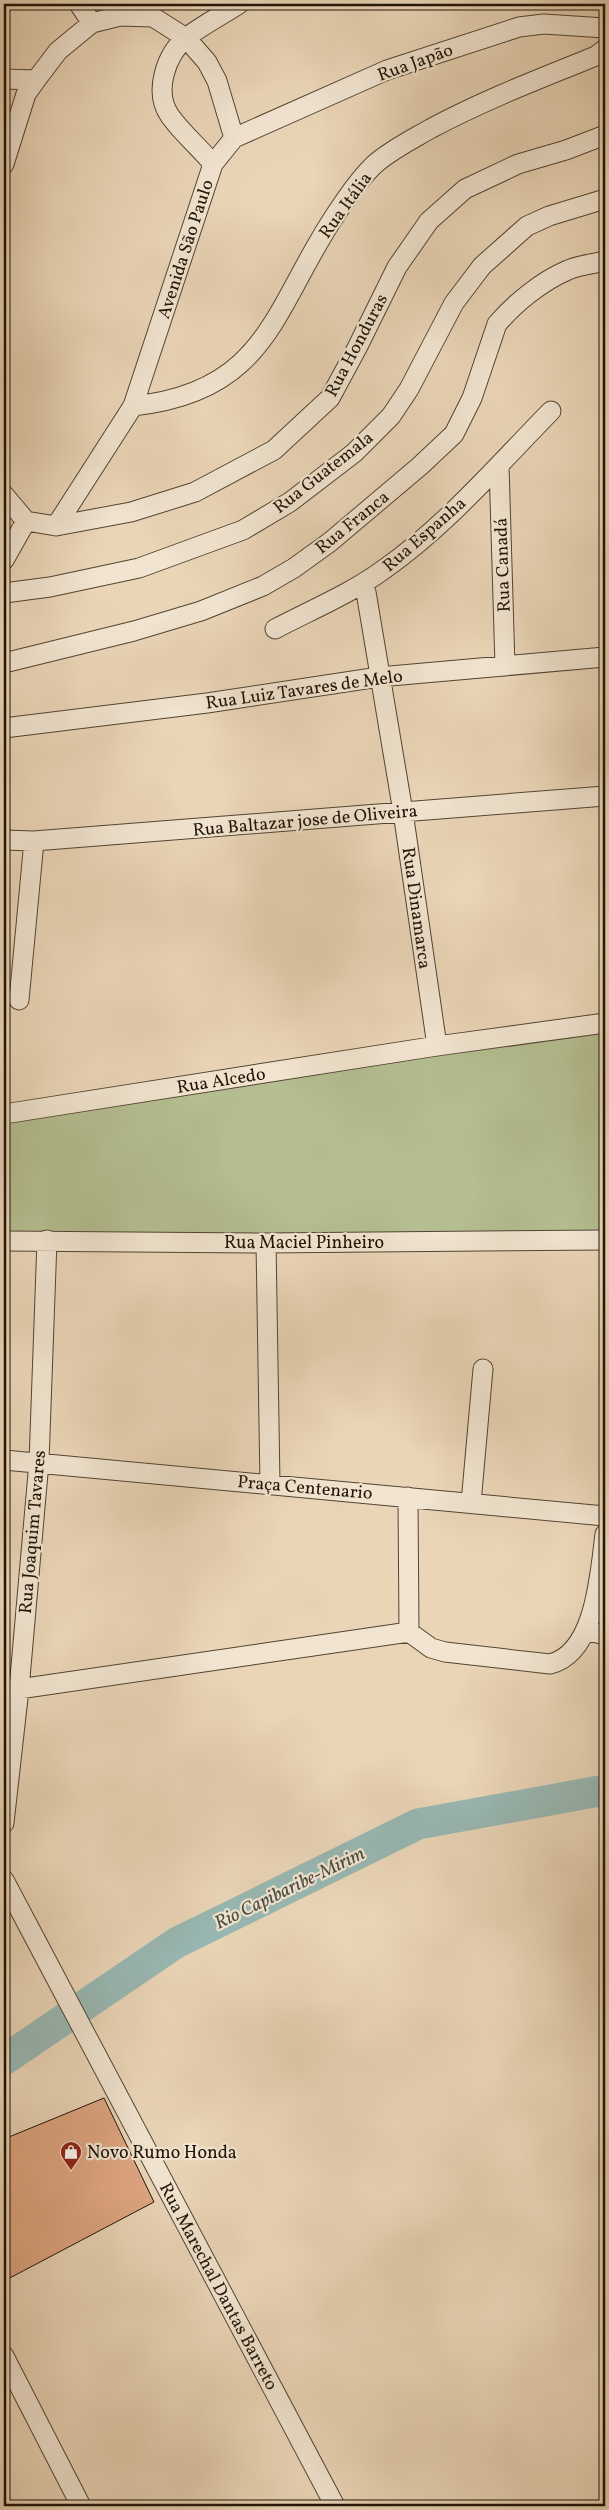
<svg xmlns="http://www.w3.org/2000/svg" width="609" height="2510" viewBox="0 0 609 2510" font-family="Vollkorn,serif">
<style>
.green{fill:#b4be90;stroke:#6a694c}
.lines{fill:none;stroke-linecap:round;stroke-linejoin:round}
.river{stroke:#98b8b3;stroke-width:31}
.building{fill:#dda581;stroke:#1f1407}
.minor-casing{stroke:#524433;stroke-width:21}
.minor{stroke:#f1e4d0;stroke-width:19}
.labels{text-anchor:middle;stroke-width:4.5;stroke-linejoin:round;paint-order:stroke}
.street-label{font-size:18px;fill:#1f1407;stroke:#f1e4d0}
.poi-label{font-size:18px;fill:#1f1407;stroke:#f1e4d0;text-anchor:start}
.water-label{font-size:19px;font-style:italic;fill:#494d43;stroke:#f1e4d0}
</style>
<rect width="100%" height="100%" fill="#ead5b7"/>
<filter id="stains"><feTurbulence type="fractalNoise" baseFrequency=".004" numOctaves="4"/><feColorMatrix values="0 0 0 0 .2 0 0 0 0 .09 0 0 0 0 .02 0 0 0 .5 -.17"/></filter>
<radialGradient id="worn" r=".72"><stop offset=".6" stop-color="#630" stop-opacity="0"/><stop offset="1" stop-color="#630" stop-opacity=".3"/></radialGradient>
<path class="green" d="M605,1025V1239L4,1241V1113Z"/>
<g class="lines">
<path class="river" d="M4,2060L176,1943L418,1824L605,1790"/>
</g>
<path class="building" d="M104,2098L154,2202L4,2281V2139Z"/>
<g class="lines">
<g class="minor-casing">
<path id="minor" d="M79,4L92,23
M4,79L36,80
M234,138L387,70L519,27L544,24L605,28
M4,164L26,94L36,80L58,51L92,23L120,16L153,17L186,38L207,62L217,81L234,138L213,164L133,406L56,526
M213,164C200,148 182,133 170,116C153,92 166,54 187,37C203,25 222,15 239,4
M133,406C271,392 274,303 340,208C350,193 362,176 375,164C391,150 411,140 430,129C484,100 539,79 596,56L605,49
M499,465L505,666
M4,495L26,521L56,526L131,512L195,492L274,450L330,398L357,348L397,267L429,221L465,189L518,164L566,150L605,135
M4,560L26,521
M366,592L403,812L437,1046
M4,593L50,587L139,568L243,530L290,502L354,453L391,416L409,389L454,303L482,266L527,226L549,216L605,199
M275,629C311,610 350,594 383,570C446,526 497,466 551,411
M4,663L134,631L201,611L263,586L294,568L330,542L420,466L454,434L472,398L497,324C515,303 542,281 568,270C579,265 593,264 605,261
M4,728L207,703L379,677L605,657
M4,840L34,841L605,796
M19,1000L34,841
M4,1114L437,1046L605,1023
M4,1241L266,1243L605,1240
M266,1243L270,1484
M4,1460L605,1516
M408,1497L409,1632
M471,1503L483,1369
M586,1630L605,1635
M409,1632L431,1648L445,1652L550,1664C596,1653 600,1572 605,1534
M19,1689L409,1632
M4,1823L19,1689L39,1462L47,1240
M4,1880L335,2506
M4,2356L81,2506"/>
</g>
<use href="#minor" class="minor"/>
</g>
<defs>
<g id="shop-pin" transform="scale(1.125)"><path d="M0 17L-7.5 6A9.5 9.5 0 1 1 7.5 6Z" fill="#8f2418" stroke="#f1e4d0"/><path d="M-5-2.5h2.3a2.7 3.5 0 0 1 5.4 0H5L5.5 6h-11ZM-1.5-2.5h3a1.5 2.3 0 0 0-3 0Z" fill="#fff"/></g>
</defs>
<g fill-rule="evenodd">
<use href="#shop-pin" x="71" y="2152"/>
</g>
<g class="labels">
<g class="street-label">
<text transform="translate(415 62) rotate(-20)" y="6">Rua Japão</text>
<text transform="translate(345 205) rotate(-54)" y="6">Rua Itália</text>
<text transform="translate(185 249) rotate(-72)" y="6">Avenida São Paulo</text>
<text transform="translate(356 345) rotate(-62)" y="6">Rua Honduras</text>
<text transform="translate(323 472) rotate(-38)" y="6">Rua Guatemala</text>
<text transform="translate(352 522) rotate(-39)" y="6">Rua Franca</text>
<text transform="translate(424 534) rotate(-41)" y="6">Rua Espanha</text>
<text transform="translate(502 565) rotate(-92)" y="6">Rua Canadá</text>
<text transform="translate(304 689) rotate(-8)" y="6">Rua Luiz Tavares de Melo</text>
<text transform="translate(305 820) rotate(-5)" y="6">Rua Baltazar jose de Oliveira</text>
<text transform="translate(417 908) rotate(82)" y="6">Rua Dinamarca</text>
<text transform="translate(221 1080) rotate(-9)" y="6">Rua Alcedo</text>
<text x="304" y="1248">Rua Maciel Pinheiro</text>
<text transform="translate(305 1487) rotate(5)" y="6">Praça Centenario</text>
<text transform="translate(32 1532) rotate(-85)" y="6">Rua Joaquim Tavares</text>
<text transform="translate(219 2286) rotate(62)" y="6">Rua Marechal Dantas Barreto</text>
</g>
<g class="poi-label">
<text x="87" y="2158">Novo Rumo Honda</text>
</g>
<g class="water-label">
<text transform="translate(289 1887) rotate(-26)" y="7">Rio Capibaribe-Mirim</text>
</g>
</g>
<rect width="609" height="2510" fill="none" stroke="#ead5b7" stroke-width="20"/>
<rect x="5" y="5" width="599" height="2500" fill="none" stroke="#1f1407" stroke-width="2.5"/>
<rect x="10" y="10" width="589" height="2490" fill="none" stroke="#1f1407"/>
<rect width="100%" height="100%" filter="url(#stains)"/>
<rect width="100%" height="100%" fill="url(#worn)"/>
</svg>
